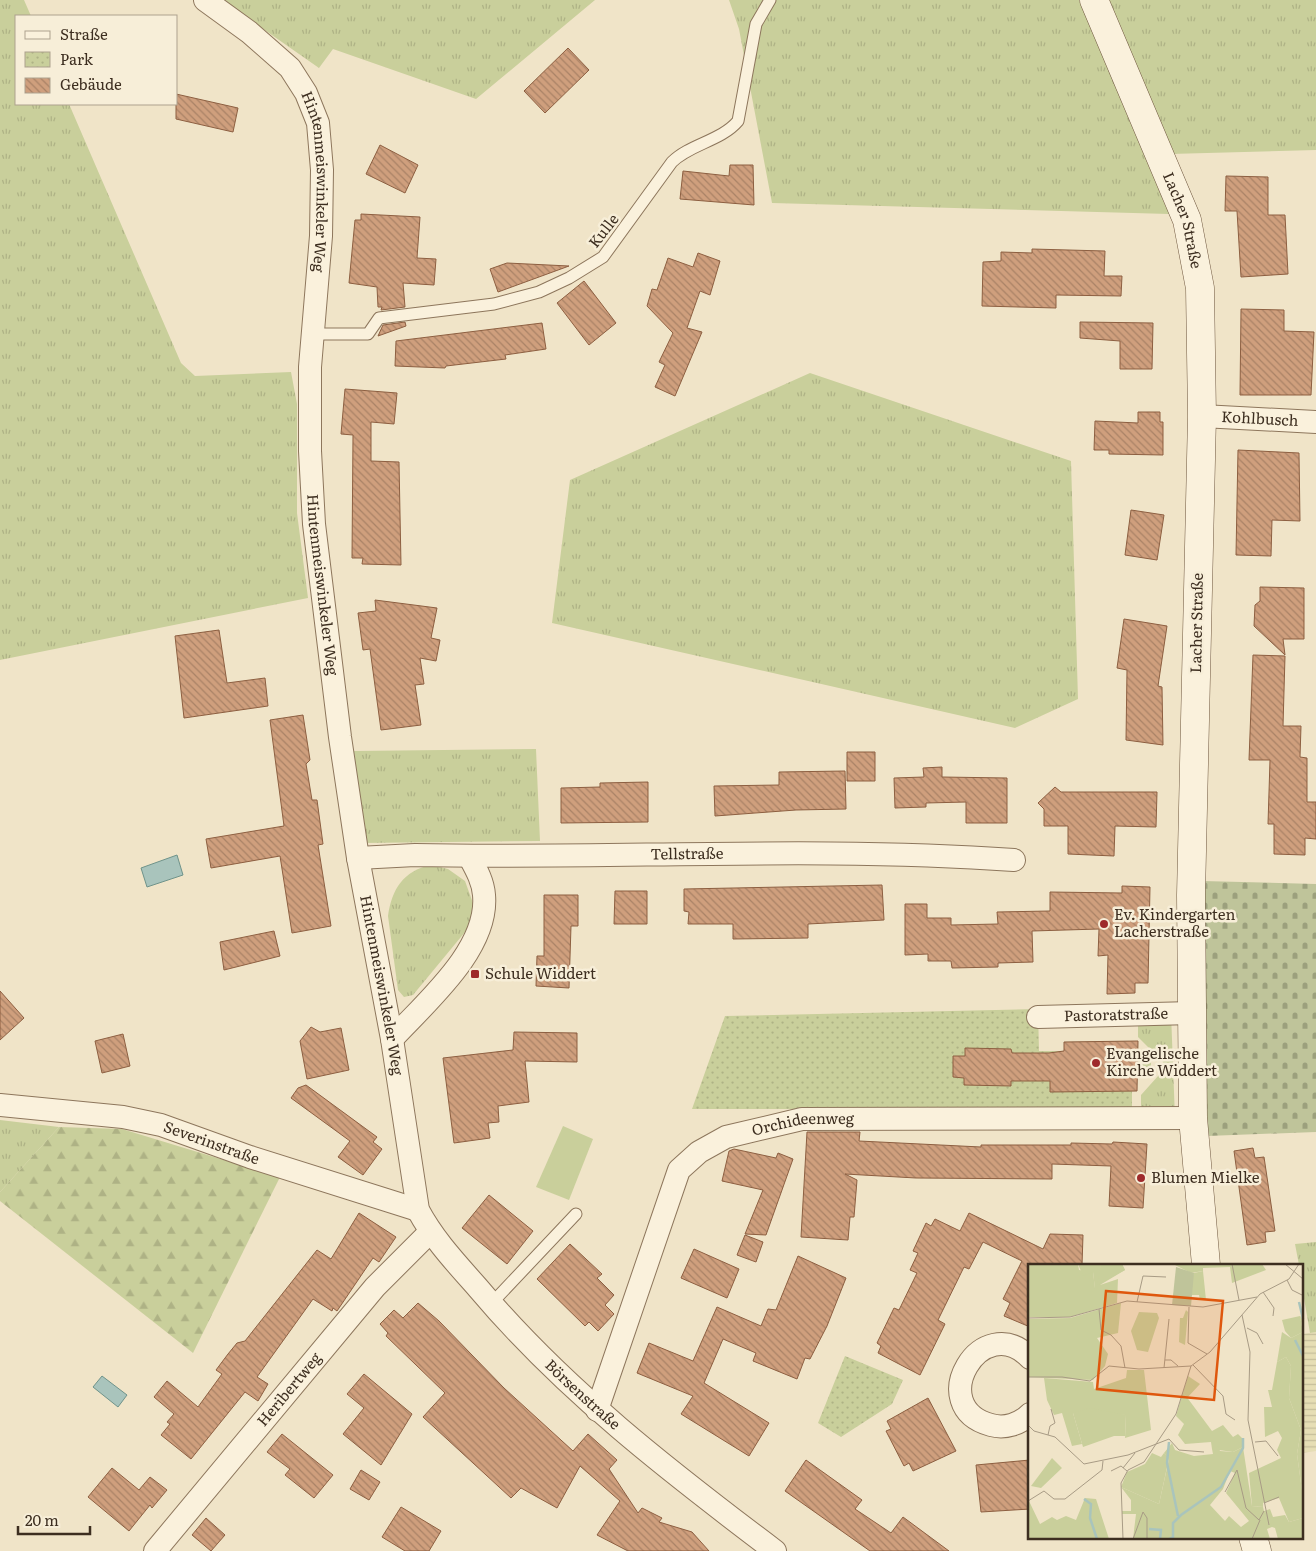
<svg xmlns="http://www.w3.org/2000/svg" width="1316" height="1551" viewBox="0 0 1316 1551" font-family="Literata,serif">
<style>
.farmland{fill:url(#farmland-rules)}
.grass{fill:url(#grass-tufts)}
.forest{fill:url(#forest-firs)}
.cemetery{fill:url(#cemetery-stones)}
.park{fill:url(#park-dots)}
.garden{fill:#c9cf9b}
.water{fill:#a9c4bc;stroke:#6f938a}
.building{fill:url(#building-back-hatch);stroke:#8d5f41}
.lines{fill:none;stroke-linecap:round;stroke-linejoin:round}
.lane-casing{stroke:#8d765c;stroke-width:13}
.street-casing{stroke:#8d765c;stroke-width:24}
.secondary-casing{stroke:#6f573f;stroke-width:29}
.lane{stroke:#faf1dc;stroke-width:11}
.street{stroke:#faf1dc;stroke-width:22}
.secondary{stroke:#faf1dc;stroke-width:28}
.poi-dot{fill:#9e2a2b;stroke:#f7eed8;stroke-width:2}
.labels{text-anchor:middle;stroke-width:5;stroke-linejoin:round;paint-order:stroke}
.street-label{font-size:15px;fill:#3d2e20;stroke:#f7eed8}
.poi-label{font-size:15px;fill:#3d2e20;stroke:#f7eed8;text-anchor:start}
.inset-river{fill:none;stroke:#a9c4bc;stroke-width:2.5}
.inset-road{fill:none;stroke:#a89b85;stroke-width:1}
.view{fill:#df570d;fill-opacity:0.15;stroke:#df570d;stroke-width:2.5}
.inset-edge{fill:none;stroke:#3d2e20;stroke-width:2.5}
</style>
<defs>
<pattern id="farmland-rules" width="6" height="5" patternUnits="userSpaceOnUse" patternTransform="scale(1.25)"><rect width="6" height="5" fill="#e6deb5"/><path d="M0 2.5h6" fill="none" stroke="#c6bf9b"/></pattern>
<pattern id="grass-tufts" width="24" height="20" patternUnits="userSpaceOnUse" patternTransform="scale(1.25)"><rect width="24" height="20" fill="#c9cf9b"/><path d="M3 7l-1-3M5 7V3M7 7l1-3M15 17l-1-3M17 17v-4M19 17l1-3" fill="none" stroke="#aeb285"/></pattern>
<pattern id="forest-firs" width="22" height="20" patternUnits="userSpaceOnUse" patternTransform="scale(1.25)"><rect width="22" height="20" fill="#c9cf9b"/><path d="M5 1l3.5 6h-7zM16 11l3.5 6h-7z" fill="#aeb285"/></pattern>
<pattern id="cemetery-stones" width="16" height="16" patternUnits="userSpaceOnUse" patternTransform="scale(1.25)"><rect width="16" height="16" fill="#bfc49a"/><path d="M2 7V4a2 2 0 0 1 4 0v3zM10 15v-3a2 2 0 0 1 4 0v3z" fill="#9ca07d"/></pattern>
<pattern id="park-dots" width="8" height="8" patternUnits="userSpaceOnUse" patternTransform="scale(1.25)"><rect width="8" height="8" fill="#c9cf9b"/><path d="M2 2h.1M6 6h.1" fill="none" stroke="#aeb285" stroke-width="1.8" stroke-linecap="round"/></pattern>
<pattern id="building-back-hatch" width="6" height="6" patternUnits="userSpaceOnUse" patternTransform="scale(1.25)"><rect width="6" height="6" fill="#cf9f7d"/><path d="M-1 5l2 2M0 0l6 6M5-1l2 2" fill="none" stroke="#a98266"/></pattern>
</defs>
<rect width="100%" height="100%" fill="#f0e4c8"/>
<path class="farmland" d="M1316,1332V1451L1302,1453V1334Z"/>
<path class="grass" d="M0,0H24L31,16H16V104H69L181,363L195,376L291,372L297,404V513L308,598L0,660Z
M222,0H595L476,99L333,49L319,68Z
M729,0H1079L1169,214L772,203L739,29Z
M1105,0H1316V150L1170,154Z
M810,373L1071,461L1078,699L1015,728L552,623L570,480Z
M536,749L540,841L362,843L354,751Z
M431,865L448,869L465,881L474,906L470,926L413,995L404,997L398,990L388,916C392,889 403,871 431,865Z
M1171,1013L1175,1118H1141V1095L1167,1066L1138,1037V1014Z
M0,1120L59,1127L0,1192Z
M1316,1242V1332L1310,1333L1302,1287V1265H1299L1295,1244Z"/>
<path class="forest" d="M59,1127L122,1129L280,1177L193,1353L0,1201V1192Z"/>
<path class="cemetery" d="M1202,881L1316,884V1132L1207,1136Z"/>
<path class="park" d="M1038,1009L1039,1051H1064V1042L1138,1041V1059H1151V1077H1137V1091H1132V1109H692L725,1016Z
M845,1356L903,1380L892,1404L841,1437L818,1423Z"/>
<path class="garden" d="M563,1126L593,1139L569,1200L536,1187Z"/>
<path class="water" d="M177,855L183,875L147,887L141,868Z
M102,1376L127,1395L118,1407L93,1387Z"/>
<path class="building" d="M568,48L589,70L545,113L524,91Z
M176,94L238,108L233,132L176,119Z
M380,145L418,165L405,193L366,174Z
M730,165H753L754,205L680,199L683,171L729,176Z
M1226,176L1268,177V215H1285L1288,274L1241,277L1237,211H1225Z
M361,214L420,217L417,258L436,259L434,285L403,283L405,307L381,310L382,307H378L377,287L349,283L355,220H361Z
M1032,249L1105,251L1104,276H1122L1121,296L1056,295V308L982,306L983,262L1001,261V252L1032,253Z
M698,253L720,261L710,295L700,291L687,328L702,332L675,396L655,387L665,365L659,362L673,333L647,306L652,289L657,290L668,258L693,267Z
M507,263L569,266L498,292L490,269Z
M584,281L616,323L589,345L557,303Z
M1241,309L1284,310V331L1314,332L1311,395H1240Z
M405,322L406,326L378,336L383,325Z
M1080,322L1153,323L1152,369H1120V341L1080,338Z
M542,323L546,349L505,355L506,359L446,366L445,368L395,366L396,341Z
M345,389L397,393L394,424L371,422V461L399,462L401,565L362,564L363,558H352L353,435L341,434Z
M1138,412H1160V422H1163V455L1109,454V450H1094L1095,421L1138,423Z
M1238,450L1299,453L1300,521L1272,520L1271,556L1236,555Z
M1131,510L1164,515L1157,560L1125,555Z
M1260,587L1304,588V639H1283L1285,655L1254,626L1255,605L1260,601Z
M375,600L437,608L431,638L440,640L436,661L420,658L424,684L415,685L421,725L381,730L370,649L363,650L358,613L376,611Z
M1124,619L1167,626L1158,686L1162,687L1163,745L1126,740L1127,670L1117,668Z
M219,630L227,683L265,678L268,706L184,718L175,636Z
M1253,655L1285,656L1283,726H1301L1300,757L1307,758V802H1316V839L1305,838V855L1274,854V824H1268L1270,760H1249Z
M303,715L310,760L306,764L312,800H317L323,844L318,845L331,926L292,933L280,856L211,868L206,839L284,826L270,720Z
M847,752H875V781H847Z
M942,767V777L1007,778V823H966V802L926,803V807L895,808L894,778L924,777L923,768Z
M845,771L846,809L796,810L715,816L714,786L779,785V772Z
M648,782V822L561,823V788L600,787V783Z
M1055,787L1061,792H1157L1156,827L1115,826L1114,856L1068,854V826H1044V809L1038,803Z
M882,885L884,920L808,924V938L733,939V924H688L689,912L684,911V889Z
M1122,886L1150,887L1148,983H1135V993L1107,994L1108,955L1098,956L1099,929L1032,931L1033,962L998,963V967L952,968L951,961H928V954L905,955V904H927V918H951V925L998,924L997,912L1050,911V892L1122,893Z
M615,891H647V924H614Z
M544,895H578V926H571L569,988L536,986L537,956H544Z
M274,931L280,956L224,970L220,942Z
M0,991L24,1018L0,1040Z
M311,1027L320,1032L341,1028L349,1070L307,1079L300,1041Z
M514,1032L577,1033V1062L525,1061L529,1102L498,1106L499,1122L488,1123L490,1138L454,1143L443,1058L513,1050Z
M123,1034L130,1066L102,1073L95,1041Z
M1138,1041L1137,1091L1050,1092V1081H1011V1086L964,1085V1078L953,1077V1056H965V1048L1011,1049L1012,1053H1049L1064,1051V1042Z
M306,1085L377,1137L373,1142L382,1149L363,1175L338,1157L350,1141L291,1098L298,1088Z
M807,1132H860L859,1141L981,1147V1145H1071V1143L1112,1144L1113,1142L1147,1144L1143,1208L1109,1206L1111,1166L1052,1164V1179L916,1178L845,1174L857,1180L854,1217H850L848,1240L801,1237Z
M1253,1148L1255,1158L1264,1157L1275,1231L1265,1232L1266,1242L1247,1245L1234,1151Z
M734,1149L776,1158L778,1153L793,1159L766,1235L745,1234L763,1190L722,1181L729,1151Z
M489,1195L533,1231L507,1264L462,1228Z
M359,1213L396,1237L379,1262L373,1258L337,1311L333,1308L332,1311L313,1299L257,1377L268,1384L258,1401L245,1392L191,1459L161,1435L170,1424L167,1422L174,1414L154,1397L167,1381L198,1407L222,1374L216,1370L228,1354L237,1343L245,1341L317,1250L331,1259Z
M969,1213L1043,1249L1050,1234L1083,1235L1082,1265H1030V1327L1004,1316L1010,1303L1003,1299L1022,1261L983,1242L969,1269L964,1267L938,1320L945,1324L920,1375L878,1353L881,1346L877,1343L894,1308L899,1310L917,1273L910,1270L918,1253L913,1251L926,1223L931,1226L935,1219L960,1231Z
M745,1235L763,1242L756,1262L737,1255Z
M570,1244L602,1274L597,1278L614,1295L605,1305L614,1314L598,1331L589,1322L585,1326L537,1279Z
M694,1249L739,1269L727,1298L681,1278Z
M798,1256L846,1278L827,1326L810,1359L805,1358L797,1379L753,1361L756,1353L723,1339L704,1383L769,1423L749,1456L681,1414L693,1396L637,1373L649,1343L693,1361L717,1307L761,1326L768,1309L776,1310Z
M418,1303L439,1321L504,1388L573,1451L588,1434L617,1460L609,1469L638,1513L642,1508L662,1518L659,1522L692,1532L709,1551H628L597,1535L620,1501L580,1466L557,1508L521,1488L511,1498L423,1417L445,1393L386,1336L388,1333L380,1324L394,1310L403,1318Z
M364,1374L412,1414L381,1465L343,1434L364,1408L347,1394Z
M928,1398L956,1451L913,1471L909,1463L904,1466L886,1431L891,1429L887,1421Z
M282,1434L333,1475L314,1498L285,1475L290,1469L267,1452Z
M806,1460L862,1500L855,1509L891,1533L903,1517L949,1551H870L785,1491Z
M1030,1460V1509L981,1512L976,1465Z
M112,1468L139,1490L150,1477L167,1490L152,1508L150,1505L129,1531L88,1497Z
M361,1470L380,1482L369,1500L350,1489Z
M401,1507L441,1531L429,1551H405L382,1537Z
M206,1518L225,1535L211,1551L192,1535Z"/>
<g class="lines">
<g class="lane-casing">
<path id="lane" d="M313,334H368L379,318L494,304L539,292L569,278L603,257L672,162C690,144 721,141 738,121L756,24L770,0
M491,1304L576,1214"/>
</g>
<g class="street-casing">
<g id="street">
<path id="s1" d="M205,0L249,32L290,68L306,93L318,123L322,170L321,236L310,367V451L314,524L340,737L358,858L392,1039L418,1210C434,1240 456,1263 478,1288C564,1390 669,1471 775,1551"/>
<path id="s2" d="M1202,416L1316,422"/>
<path id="s3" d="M358,858L415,855C615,859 815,846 1014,860"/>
<path id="s4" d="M1038,1017L1192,1013"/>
<path d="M392,1039C426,1002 489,949 484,895C483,881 476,869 469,856"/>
<path id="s5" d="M0,1105L123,1117L161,1125L250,1157L418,1210"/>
<path d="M1030,1358C982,1308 923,1407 991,1425C1005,1429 1020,1424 1030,1414"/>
<path id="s6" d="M597,1410L679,1170L699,1152L726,1137L802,1119L1193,1118"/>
<path id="s7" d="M155,1551L375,1287L430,1232"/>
</g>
</g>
<g class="secondary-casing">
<g id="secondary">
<path id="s8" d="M1094,0L1187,220L1200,288L1202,416L1191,895L1193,1118L1206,1265"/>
<path d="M1253,1537L1257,1551"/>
</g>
</g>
<use href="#lane" class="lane"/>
<use href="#street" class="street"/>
<use href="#secondary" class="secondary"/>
</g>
<g class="poi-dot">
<circle cx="1104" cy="924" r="5"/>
<rect x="470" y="969" width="10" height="10" rx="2.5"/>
<circle cx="1096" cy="1063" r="5"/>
<circle cx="1141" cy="1178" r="5"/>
</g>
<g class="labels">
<g class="street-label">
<text dy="5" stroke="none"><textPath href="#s1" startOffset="229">Hintenmeiswinkeler Weg</textPath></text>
<text dy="5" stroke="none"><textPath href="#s8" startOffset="238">Lacher Straße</textPath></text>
<text transform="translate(604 231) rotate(-52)" y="5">Kulle</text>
<text dy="5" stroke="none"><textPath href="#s2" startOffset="58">Kohlbusch</textPath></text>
<text dy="5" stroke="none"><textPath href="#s1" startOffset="634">Hintenmeiswinkeler Weg</textPath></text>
<text transform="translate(1197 623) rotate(-89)" y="5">Lacher Straße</text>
<text dy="5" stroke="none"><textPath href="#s3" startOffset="329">Tellstraße</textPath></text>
<text dy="5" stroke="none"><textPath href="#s1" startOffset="1039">Hintenmeiswinkeler Weg</textPath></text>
<text dy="5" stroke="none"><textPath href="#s4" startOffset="78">Pastoratstraße</textPath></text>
<text dy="5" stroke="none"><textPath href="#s6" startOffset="390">Orchideenweg</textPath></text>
<text dy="5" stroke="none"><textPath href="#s5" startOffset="216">Severinstraße</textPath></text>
<text dy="5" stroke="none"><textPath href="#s7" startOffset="210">Heribertweg</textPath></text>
<text dy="5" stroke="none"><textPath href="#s1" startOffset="1515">Börsenstraße</textPath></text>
</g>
<g class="poi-label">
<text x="1114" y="920">Ev. Kindergarten<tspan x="1114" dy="17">Lacherstraße</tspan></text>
<text x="485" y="979">Schule Widdert</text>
<text x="1106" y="1059">Evangelische<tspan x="1106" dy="17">Kirche Widdert</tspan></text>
<text x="1151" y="1183">Blumen Mielke</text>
</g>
</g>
<g transform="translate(1028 1264)">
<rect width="275" height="275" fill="#f0e4c8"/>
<path d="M0,0H50L51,6L65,8L67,24L73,0H94L97,6L72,21L90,15L89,39L42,53H0ZM175,7L178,36H172L171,31H163L165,12L166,9ZM93,39L90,69L69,74L80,90L77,102L65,116L0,113V55L42,54ZM111,48L129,49L131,54L120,88L109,86L103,67ZM272,52L275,68L263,74L257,67L254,56ZM258,93L263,102L261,134L273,166L269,190L275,234V254L261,258L251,234L235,239V243L224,242L221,209L253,194L249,186L254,174L250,167L237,173L236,143H244L240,126H244L249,98ZM99,106H116L123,166L97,174L98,151L45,149L54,180L44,182L34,149L26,151L19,136L16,114L65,118L66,125L98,114ZM155,128L184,167L195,161L205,173L210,170L214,174L215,183L205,188L184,185L183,178L157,180L150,171L156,160L148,152ZM124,189L133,193L136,189L141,194L131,240L93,223L99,208L117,200ZM24,194L34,204L13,224L3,222ZM57,234L68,235L81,275H0L1,237L12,260L24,253L29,256L38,252L48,256Z" fill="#c9cf9b"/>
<path d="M50,0H73L71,21L67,25L65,8L55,12ZM234,0L238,6L204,19L202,3L175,4V7L163,9L147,1ZM272,52L275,55V234L269,190L273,166L261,134L263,102L258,93L249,98L254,68L263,74L275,68ZM160,112L172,120L159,134L155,128ZM144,179L147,186L166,192L185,190L184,185L190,182L192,187L205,188L215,183L224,242L235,243L236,247L242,245L245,253L257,251L261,258L275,254V275H250L247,264L244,263L239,265L242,275H105L108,250H94V247H103V236L93,223L131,240L141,195L136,189ZM202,207L207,209L198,229L221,257L213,263L201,252L197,257L182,241L195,225Z" fill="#c9cf9b" fill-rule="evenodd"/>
<path d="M148,3L166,9L163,42L144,41Z" fill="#bfc49a"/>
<path d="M158,46L160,48L157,81L151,78L152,54H155Z" fill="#c9cf9b"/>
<path d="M73,0H94L97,6L69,21ZM62,144L98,151L97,172H86L55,183L45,149Z" fill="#c9cf9b"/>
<path class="inset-river" d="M271,38L275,55M267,76L275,92M141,178L139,199L150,252M56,235L63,240L62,254L69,275M121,265L133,266L132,275M141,275L145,273V259L153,251L193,223L215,184V174"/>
<path class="inset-road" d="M204,0L211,36M257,0L275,15M259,16L264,26L274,31M235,28L246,44L245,52M109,38L115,12L138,13M161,43L160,79L179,90M71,45L73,66L83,71L93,82L97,104M214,51L222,88L220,156L241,261M0,54L42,53L99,37L175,43L229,33M219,64L229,69L235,80M137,96H143L150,102M165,101L195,132L198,150L207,156M136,104L141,55M0,113H34L62,117L81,102L111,105L163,102L182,88L232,30L261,15L271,0M0,161L6,167L27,173L56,200L100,191L141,175L151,186L176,188M20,171L22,162L27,159L23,145M227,178L238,177L250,192M95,204L107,189M83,207L93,202L99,207M197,228L209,206L218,244L231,256L236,247M0,237L16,227L26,235H37L74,206L75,197M236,239L251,233M95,275L93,219L100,206L116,198L148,150L163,102M105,275L115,248L119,254V275M224,275L232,256"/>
<path class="view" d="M78,27L195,37L186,136L69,125Z"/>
<rect width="275" height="275" class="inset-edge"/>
</g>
<rect x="15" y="15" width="162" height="90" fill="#f7eed8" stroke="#ada18e"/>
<rect x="25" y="31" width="25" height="8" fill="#faf1dc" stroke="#ada18e"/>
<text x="60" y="40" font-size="15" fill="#3d2e20">Straße</text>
<rect x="25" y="52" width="25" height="15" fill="url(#park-dots)" stroke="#ada18e"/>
<text x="60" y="65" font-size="15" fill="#3d2e20">Park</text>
<rect x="25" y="78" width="25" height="15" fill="url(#building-back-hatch)" stroke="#ada18e"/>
<text x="60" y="90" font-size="15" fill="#3d2e20">Gebäude</text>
<path d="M18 1526v8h72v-8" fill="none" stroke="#3d2e20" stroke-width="2.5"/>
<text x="25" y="1526" font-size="15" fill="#3d2e20" stroke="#f7eed8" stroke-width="4" paint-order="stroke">20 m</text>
</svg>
